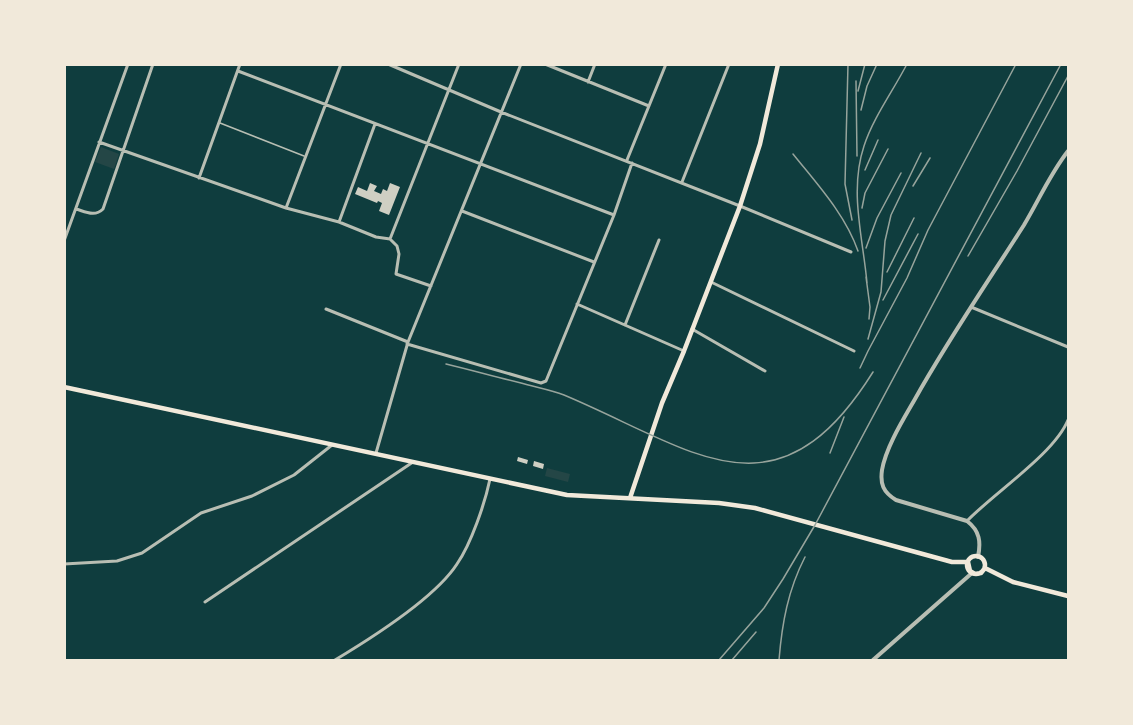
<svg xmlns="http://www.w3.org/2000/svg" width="1133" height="725" viewBox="0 0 1133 725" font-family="'Nunito Sans',sans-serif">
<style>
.green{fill:#244646}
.building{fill:#cfcfc3}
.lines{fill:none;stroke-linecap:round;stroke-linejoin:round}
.service{stroke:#b8beb3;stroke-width:1.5}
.minor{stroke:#b8beb3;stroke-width:3}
.tertiary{stroke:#b8beb3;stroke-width:4}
.secondary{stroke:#f1e9da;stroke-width:4.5}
.rail{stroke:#97a49c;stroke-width:1.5}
</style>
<rect width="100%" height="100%" fill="#0f3d3e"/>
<path class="green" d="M101,147L119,154L114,169L95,162Z
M547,468L570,474L568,482L545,476Z"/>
<path class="building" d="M370,183L377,186L374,191L381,194L383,189L387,191L390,183L400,187L389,215L379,211L382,203L378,201L377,203L355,194L358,187L367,191Z
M518,457L528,460L527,464L517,461Z
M534,461L544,464L543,469L533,466Z"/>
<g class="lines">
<path class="service" d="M220,123L304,156"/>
<path class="minor" d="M388,64L501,112L740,206L851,252
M545,64L649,106
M238,71L614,215
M588,82L595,64
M99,142L286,208L339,222L376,237L390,239L397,246L399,254L396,274L431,286
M627,160L666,64
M199,178L240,64
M682,182L729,64
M286,208L341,64
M76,209C86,212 95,217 103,209L153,64
M462,211L594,262
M339,222L375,124
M390,239L459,64
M64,241L128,64
M711,282L854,351
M577,304L684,351
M971,307L1068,347
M326,309L408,342
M625,325L659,240
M692,329L765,371
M407,344L541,383L546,381L614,215L632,163
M376,453L408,342L521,64
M967,521C995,492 1054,454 1068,420
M64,564L117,561L142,553L201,513L252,496L294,475L332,445
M205,602L413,462
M335,660C370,639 435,598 457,564C471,544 485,503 490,479"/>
<path class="tertiary" d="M978,557C981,542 980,531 967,521L896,500C883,492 880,484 882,470C886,447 903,420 915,399C948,340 987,283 1024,225C1039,200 1050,174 1068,151
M873,660L972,573"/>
<path class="secondary" d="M64,387L567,495L719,503L755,508L952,562H968L970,571L975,574L981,573L985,568L1013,582L1068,596
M630,498L662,403L684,351L740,206L760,144L778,64
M967 565a9 9 0 1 1 18 0a9 9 0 1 1-18 0Z"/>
<path class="rail" d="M848,64L845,184L852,220
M856,81L857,156
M858,91L865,64
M861,110L867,86L877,64
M793,154C817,184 845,214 858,251
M865,170L878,140
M913,186L930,158
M862,208L865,193L888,149
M866,248L877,218L901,173
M968,256L1017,171L1068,76
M887,272L914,218
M866,277L870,307L869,319
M867,283C863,238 849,191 864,146C873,118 893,91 907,64
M883,300L918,234
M868,339L881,292L885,241L891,215L921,153
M446,364C471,370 496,377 521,383C535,387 551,390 564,395C693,449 776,527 873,372
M860,368L868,351L907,278L928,230L1016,64
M830,453L844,417
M719,660L764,608L783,579L815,525L1061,64
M732,660L756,632
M779,660C782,623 788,590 805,557"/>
</g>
<rect width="1133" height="725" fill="none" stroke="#f1e9da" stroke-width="132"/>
</svg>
